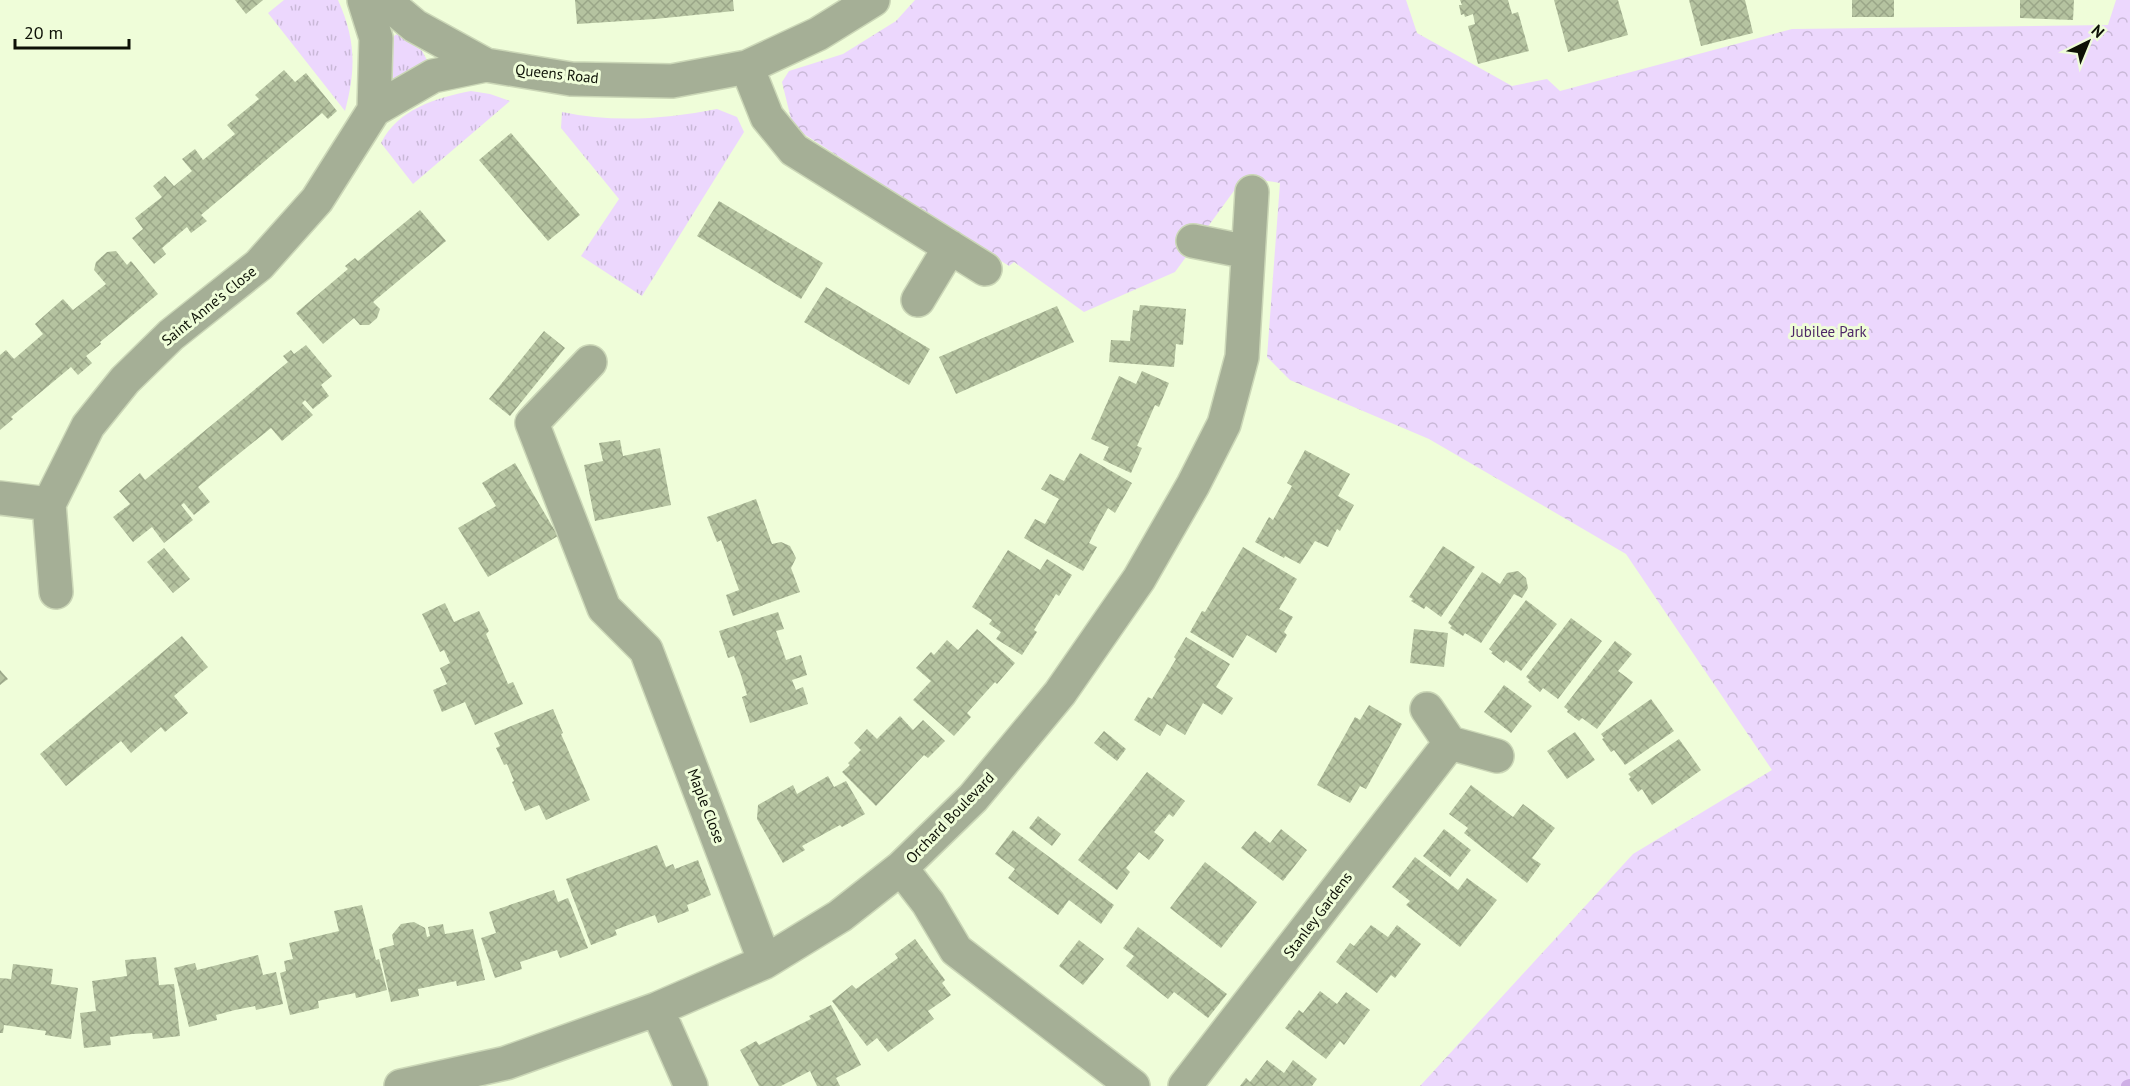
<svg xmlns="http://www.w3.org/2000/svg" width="2130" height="1086" viewBox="0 0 2130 1086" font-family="'PT Sans',sans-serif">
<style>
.grass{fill:url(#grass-tufts)}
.forest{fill:url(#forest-crowns)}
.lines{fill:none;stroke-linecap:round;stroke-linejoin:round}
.stream{stroke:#ceafe5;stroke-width:12}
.building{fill:url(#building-cross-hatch)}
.minor-casing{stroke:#cbd7b7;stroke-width:36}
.minor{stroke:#a5af96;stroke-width:33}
.labels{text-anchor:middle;stroke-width:6;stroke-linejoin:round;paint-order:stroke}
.street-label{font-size:15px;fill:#0d1106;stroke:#effdd9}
.park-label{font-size:15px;fill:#4d2666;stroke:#effdd9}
</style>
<defs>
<pattern id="grass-tufts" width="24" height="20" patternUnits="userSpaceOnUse" patternTransform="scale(1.5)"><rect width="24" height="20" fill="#ecd7fd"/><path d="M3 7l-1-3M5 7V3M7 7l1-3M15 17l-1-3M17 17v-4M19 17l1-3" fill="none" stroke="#c9b8d7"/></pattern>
<pattern id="forest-crowns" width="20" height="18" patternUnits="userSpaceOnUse" patternTransform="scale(1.5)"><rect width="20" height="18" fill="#ecd7fd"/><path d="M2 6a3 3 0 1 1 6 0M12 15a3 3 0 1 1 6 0" fill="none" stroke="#c9b8d7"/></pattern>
<pattern id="building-cross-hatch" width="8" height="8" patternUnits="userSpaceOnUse" patternTransform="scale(1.5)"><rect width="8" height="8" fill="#b5c3a0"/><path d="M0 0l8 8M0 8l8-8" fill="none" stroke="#9aa688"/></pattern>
</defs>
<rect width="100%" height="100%" fill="#effdd9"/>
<path class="grass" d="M284,0H338C356,40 356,70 345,111L268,13Z
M397,34L422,51L427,60L425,64C415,70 400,84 389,76L388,40Z
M471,91L490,94L510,101L413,184L381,143C398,109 436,98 471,91Z
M717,109L737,117L744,132L642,296L581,256L619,199L561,128L562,112C613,123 666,119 717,109Z"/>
<path class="forest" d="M915,0H1406L1417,33L1512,86L1547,79L1560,91L1792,29L2108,25L2116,0H2130V1086H1420L1633,854L1772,770L1626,554L1429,439L1290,380L1267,357L1280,183L1244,177L1175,272L1084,312L1014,262L1009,266L793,127L782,82L789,71L843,54L896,21Z"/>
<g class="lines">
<path class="stream" d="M2127,1086L2130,1085"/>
</g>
<path class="building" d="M235,0H263L246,14Z
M575,0H733L734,11L655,19L577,24Z
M1460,0H1508L1512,14L1518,12L1529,51L1478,64L1468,26L1475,24L1473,14L1465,17L1464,14L1461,15L1459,5H1462Z
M1554,0H1618L1628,35L1568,52Z
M1689,0H1745L1753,33L1701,46Z
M1852,0H1894V17H1852Z
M2020,0H2074L2073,20L2020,18Z
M284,70L295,82L306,73L337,111L328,119L322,113L201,215L207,221L191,233L187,227L162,248L166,254L154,264L132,238L143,229L135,218L162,197L153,186L165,176L174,186L192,171L182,159L195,149L203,160L235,134L227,125L259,99L255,95Z
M511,133L580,215L548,241L479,160Z
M719,201L823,263L801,299L697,236Z
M420,210L446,241L373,302L380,309L377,318L369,325H360L354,318L323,344L296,313L348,269L345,266L355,258L358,261Z
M116,251L127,265L131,261L158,294L100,342L101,344L86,356L92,363L78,375L71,367L11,417L13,419L0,430V355L6,350L14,359L43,334L35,324L63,299L73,310L106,284L94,270L96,262L107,252Z
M826,287L930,349L909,385L804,322Z
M1140,305L1186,309L1183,345L1176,344L1174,367L1109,362L1111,340L1130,341L1133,310L1139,311Z
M1057,306L1074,342L956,394L939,357Z
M544,331L565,348L510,416L489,399Z
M306,345L332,376L321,385L329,396L313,409L305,400L302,403L313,415L282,441L271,428L198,487L210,502L194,515L184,503L181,505L193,520L164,543L152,527L133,542L113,517L130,504L119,491L140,473L145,480L288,362L283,356L291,350L294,354Z
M1142,371L1169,383L1159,407L1155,405L1137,446L1142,448L1131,473L1103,460L1109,447L1091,439L1119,376L1136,384Z
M620,440L623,456L660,448L671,505L595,521L584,465L603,461L599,443Z
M1305,450L1350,474L1338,496L1354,505L1340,531L1337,529L1328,547L1315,541L1300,564L1285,556L1284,558L1255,542L1269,517L1273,520L1292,486L1287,483Z
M1080,453L1132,483L1115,513L1108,508L1100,522L1089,543L1097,547L1083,571L1024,538L1035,519L1045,524L1059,499L1041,489L1050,474L1064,481Z
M515,463L558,536L488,577L458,528L496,506L482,483Z
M756,499L772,544L781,542L790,546L796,558L791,568L800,592L733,616L726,595L739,590L721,540L717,542L707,517Z
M1443,546L1475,567L1441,617L1426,606L1424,609L1411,601L1413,599L1409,597Z
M1243,547L1297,579L1279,609L1293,617L1284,632L1287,635L1276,653L1247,635L1233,658L1190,632L1202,611L1205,612Z
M164,548L190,579L173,593L147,562Z
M1008,550L1040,570L1047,559L1072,575L1059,596L1056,594L1034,630L1037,632L1022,655L996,639L1001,632L989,624L992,620L972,607Z
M1518,571L1526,578L1528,588L1522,598L1514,594L1481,643L1465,633L1463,636L1450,628L1452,626L1448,623L1482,572L1500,584L1507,573Z
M1526,600L1557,624L1521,671L1506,660L1504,663L1491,653L1493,652L1489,649Z
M445,603L454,622L479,611L489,631L486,634L508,684L513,682L523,704L475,725L465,702L442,712L433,690L447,684L440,668L450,663L444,650L440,652L422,614Z
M778,612L784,629L776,631L786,660L801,655L807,675L792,680L796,690L803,687L808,704L750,723L742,697L747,695L741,675L734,656L728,658L719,631Z
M1571,618L1602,641L1558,699L1543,688L1540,692L1528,682L1530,680L1526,677Z
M977,629L1015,663L997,684L995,682L967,713L971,717L954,736L913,700L931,681L916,668L931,652L934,655L947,640L958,650Z
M1414,629L1448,633L1444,667L1410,663Z
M182,636L208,667L174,696L188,713L165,732L161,727L131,753L121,741L66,786L40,754Z
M1186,637L1230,664L1216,687L1233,698L1222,715L1203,703L1185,735L1167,724L1160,736L1134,720L1148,697L1152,699L1176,659L1174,657Z
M1615,641L1632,654L1618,671L1633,682L1597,729L1582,718L1579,721L1567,712L1568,710L1564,707Z
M0,670L8,679L0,685Z
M1504,685L1532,706L1511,733L1484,712Z
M1651,699L1674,731L1625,765L1614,750L1611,752L1602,739L1604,738L1601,734Z
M1369,705L1402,724L1366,789L1360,786L1350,803L1317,785L1355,717L1360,720Z
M553,709L563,733L561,734L590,800L546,820L539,805L525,811L512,782L514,781L507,764L504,765L496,748L500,746L494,733Z
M900,716L913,730L923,720L945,741L928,758L924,755L876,806L842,772L850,765L848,763L861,750L854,743L867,729L877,739Z
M1104,731L1126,749L1117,761L1094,743Z
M1575,732L1595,760L1567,779L1547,751Z
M1679,739L1701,770L1652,805L1642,789L1638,792L1629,779L1631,777L1628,774Z
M1147,772L1185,801L1173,817L1169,814L1154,832L1164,840L1157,850L1149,860L1139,852L1126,868L1130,872L1117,890L1078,860Z
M828,776L834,787L846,781L865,814L842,827L840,825L802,846L805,850L783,863L757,819L758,805L793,785L797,794Z
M1471,785L1513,817L1523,804L1555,828L1532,858L1541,864L1527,883L1464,833L1468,828L1449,814Z
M1038,816L1061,834L1052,846L1029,828Z
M1281,829L1307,850L1283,881L1241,848L1255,831L1270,843Z
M1444,829L1471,850L1450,877L1423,856Z
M1013,830L1114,905L1101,924L1069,900L1058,915L1008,878L1015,869L995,854Z
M657,845L666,867L673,864L675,869L698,860L711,895L687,905L689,911L658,923L655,915L615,930L617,935L591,945L566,879Z
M1415,857L1458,890L1467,878L1497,900L1460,947L1406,905L1410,901L1392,887Z
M1205,862L1257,902L1221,948L1170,908Z
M554,890L558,902L568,898L588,948L560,958L557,950L520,962L522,969L495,978L481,938L496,933L489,912Z
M362,905L376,960L379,959L387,990L356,998L355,993L318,1001L319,1008L290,1015L280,973L286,971L284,961L293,959L289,943L339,931L334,911Z
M414,922L425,928L427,937L430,936L428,927L443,924L445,934L473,929L485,980L457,986L456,981L418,989L419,996L391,1002L379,949L394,945L392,935L401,924Z
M1371,925L1388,937L1397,925L1421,944L1395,978L1391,975L1377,993L1336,962L1350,943L1354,946Z
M1138,927L1227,994L1208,1018L1174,992L1168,999L1126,966L1134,956L1123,948Z
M915,939L945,980L942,983L951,995L928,1011L934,1019L888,1052L877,1038L867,1046L832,1001L852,985L856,989L898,958L895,954Z
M1079,940L1104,959L1083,985L1059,966Z
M258,955L263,975L276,972L283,1004L256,1010L255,1006L235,1010L216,1015L217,1020L189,1027L174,968L195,963L197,970Z
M156,957L159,985L174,984L180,1036L153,1039L152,1033L132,1034L110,1037L111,1045L84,1048L80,1013L96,1011L92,981L127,976L125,960Z
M13,964L53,969L51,984L78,988L71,1039L45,1035L46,1031L4,1025L3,1033H0V978L11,979Z
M1320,991L1337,1004L1346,992L1370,1010L1344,1045L1340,1041L1326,1059L1285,1028L1299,1010L1303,1013Z
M831,1005L861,1065L836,1078L840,1086H817L810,1071L781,1086H759L740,1050L756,1041L759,1045L811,1019L809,1016Z
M1267,1060L1284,1073L1293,1060L1317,1079L1312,1086H1240L1246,1078L1250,1082Z"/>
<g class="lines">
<g class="minor-casing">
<path id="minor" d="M364,0L376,38L374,110
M384,0L415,26L486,65L571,79L672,81L747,67L818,34L873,0
M747,67L767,117L794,150L985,269
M1193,241L1248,252
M918,300L950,247
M590,362L532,423L604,608L646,650L765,962
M0,498L49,504L56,592
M49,504L88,426L125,380L171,335L259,265L317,200L374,110L433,76L486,65
M1427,709L1450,743L1497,756
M901,868L928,903L956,950L1133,1086
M657,1009L691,1086
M401,1086L506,1063L657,1009L765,962L840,916L901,868L973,798L1060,693L1139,579L1193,485L1224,424L1242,357L1252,192
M1185,1086L1450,743"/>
</g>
<use href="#minor" class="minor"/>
</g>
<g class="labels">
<g class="street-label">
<text transform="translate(557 74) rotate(6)" y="5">Queens Road</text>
<text transform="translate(209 306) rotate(-39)" y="5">Saint Anne's Close</text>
<text transform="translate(706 806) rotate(69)" y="5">Maple Close</text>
<text transform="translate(950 818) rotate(-46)" y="5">Orchard Boulevard</text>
<text transform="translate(1318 915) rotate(-53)" y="5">Stanley Gardens</text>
</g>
<g class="park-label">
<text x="1829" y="337">Jubilee Park</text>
</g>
</g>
<g transform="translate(2088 42) rotate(43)" stroke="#effdd9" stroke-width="4.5" paint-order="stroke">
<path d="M0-4.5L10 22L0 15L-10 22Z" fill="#0d1106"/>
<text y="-9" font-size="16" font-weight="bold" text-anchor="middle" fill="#0d1106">N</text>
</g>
<path d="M15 39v9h114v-9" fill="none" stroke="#0d1106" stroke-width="3"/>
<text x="24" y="39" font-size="18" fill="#0d1106" stroke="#effdd9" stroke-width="4.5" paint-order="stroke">20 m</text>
</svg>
